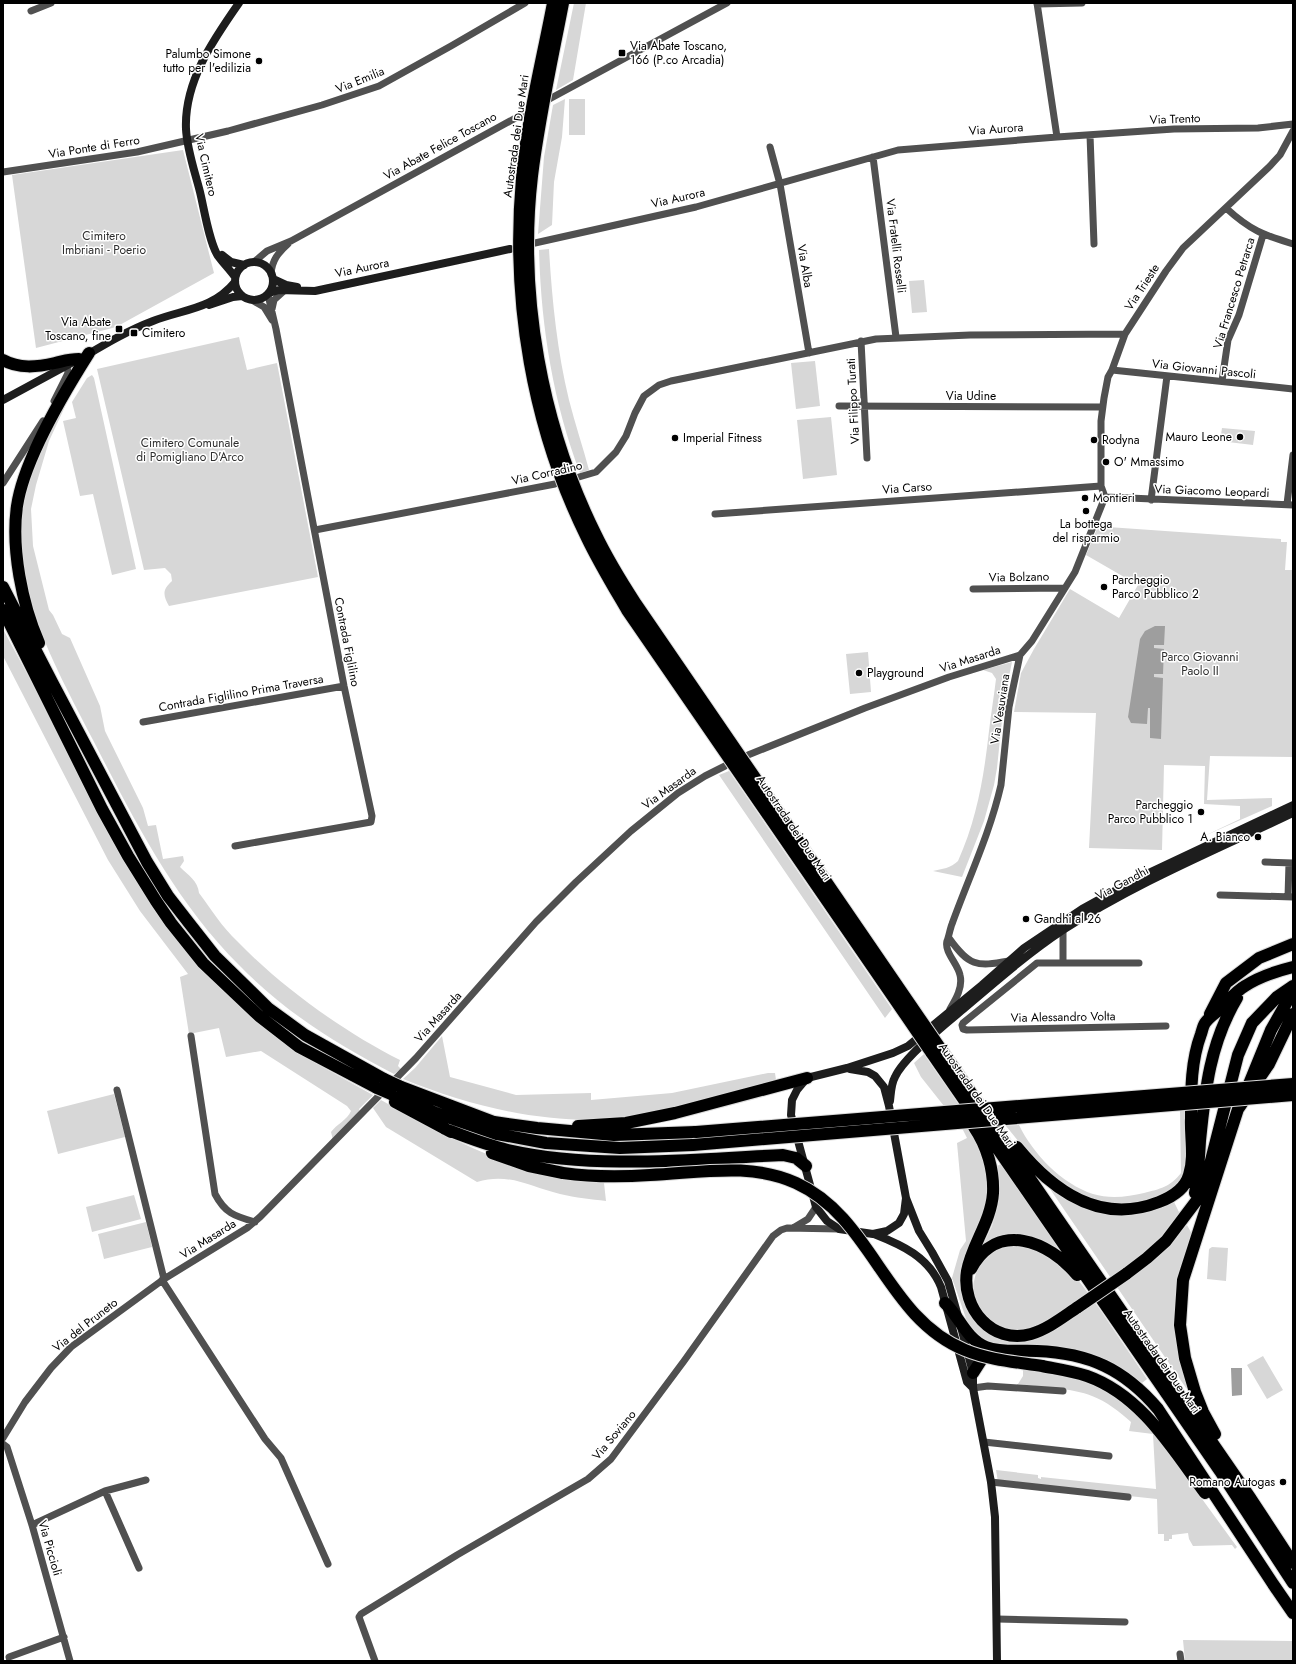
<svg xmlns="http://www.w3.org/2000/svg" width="1296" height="1664" viewBox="0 0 1296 1664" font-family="Jost,sans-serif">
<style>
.green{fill:#d7d7d7}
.water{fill:#9e9e9e}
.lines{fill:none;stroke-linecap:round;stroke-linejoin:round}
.highway-casing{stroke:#dbdbdb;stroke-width:14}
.street{stroke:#505050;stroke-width:7}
.secondary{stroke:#1d1d1d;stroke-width:8}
.highway{stroke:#000;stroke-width:12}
.highway-bridge-casing{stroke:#dbdbdb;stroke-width:14;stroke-linecap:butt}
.highway-bridge{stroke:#000;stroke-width:12}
.poi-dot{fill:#000;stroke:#fff;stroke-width:1.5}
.labels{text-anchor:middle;stroke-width:3;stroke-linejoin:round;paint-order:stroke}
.poi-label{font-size:12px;fill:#000;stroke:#fff;text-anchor:start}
.street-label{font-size:12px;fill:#000;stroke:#fff}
.park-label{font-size:12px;fill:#2e2e2e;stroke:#fff}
</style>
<rect width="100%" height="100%" fill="#fff"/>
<path class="green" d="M574,3H586L573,80L556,90Z
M565,99L562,137L554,182L552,225L538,234L544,157L553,105Z
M569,99H585V135H569Z
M183,150L214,273L116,327L36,348L12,175Z
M549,249C552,300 557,350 569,400C575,424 583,447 589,470L580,473C553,402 541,326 539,250Z
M924,280L927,312L912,313L909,281Z
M239,337L247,370L277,363L318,577L169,606C163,595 162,590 172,581L171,574L165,568L144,570L97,369Z
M815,361L820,406L796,409L791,363Z
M87,368L74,387L49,441L36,485L31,509L33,546L49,610L53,615L62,634L70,638L100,706L105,731L143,808L148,826L156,825L163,859L183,856L184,861L180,867C188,875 198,881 199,893C211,909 222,927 237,941C280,986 344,1032 400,1060L398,1066L401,1069L394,1074C336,1044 285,1012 239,965C175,901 134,820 93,740C59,673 18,604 21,525C21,518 20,511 22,504C26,477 40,452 52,427C63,406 72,386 87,368Z
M92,375L94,378L136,569L112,575L93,494L80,496L63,421L76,418L72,402L87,378Z
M831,417L837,475L803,479L797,420Z
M1222,428L1255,431L1253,445L1220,441Z
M1099,524L1107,525L1108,527L1281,539V542H1287L1285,570H1293V757L1210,756L1207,800L1272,798V806L1202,837L1240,819V806L1204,804L1205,766L1164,765L1162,850L1089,848L1096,713L1014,712L1021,673L1034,649L1070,589L1119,618L1138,585L1086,555Z
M3,629L110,828L162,915L273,1032L310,1060L373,1095L359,1109L360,1111L333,1140L331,1132C337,1124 347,1120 351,1111L347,1106L261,1051L226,1057L219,1028L189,1034L180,977L188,974L140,911L108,860L3,656Z
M868,652L871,692L850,694L846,654Z
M1012,662L1004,701L997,768L994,785L984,821L962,877L933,871C942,869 951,868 958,861C977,819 984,776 989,731C991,713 994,696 996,679L992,673L983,670Z
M729,771L892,1009L885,1018L719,775Z
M442,1036L450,1077L516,1095L591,1093V1100L672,1093L768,1073H775L776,1080L773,1084C741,1092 708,1099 676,1107C660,1111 644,1117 628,1118C550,1126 475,1108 403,1079L415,1068Z
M924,1054C947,1089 983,1132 990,1173C992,1184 992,1196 990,1206C986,1226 973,1243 967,1262C957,1290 968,1318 992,1333C1024,1354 1060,1326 1086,1308L1079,1299C1065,1308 1046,1325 1030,1330C1019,1333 1006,1332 995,1325C950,1298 982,1228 1032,1245C1039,1247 1044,1252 1050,1256C1055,1259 1061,1262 1065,1266C1079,1279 1090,1296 1101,1311C1116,1334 1132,1356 1147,1379L1142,1383L1131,1375L1108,1362L1082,1353L1059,1349L1002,1347L990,1345L981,1340L970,1330L952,1278L960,1250L966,1241L957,1143L967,1138L963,1130L921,1077L914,1063Z
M114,1094L125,1137L58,1154L47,1111Z
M381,1100C450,1139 523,1179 604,1183L606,1201C591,1199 576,1198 560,1194C530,1187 509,1172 477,1182L386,1127L373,1108Z
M1180,1111H1184L1189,1154L1180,1188L1137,1206L1081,1198L1032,1158L1006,1126L1019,1125C1033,1154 1062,1184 1093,1194C1109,1199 1128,1197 1144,1193C1160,1189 1170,1187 1181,1173Z
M1001,1164L1059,1248L1057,1250L1044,1242L982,1247L992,1226L998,1205L999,1185L997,1166Z
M1048,1186L1079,1203L1164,1206L1174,1202L1181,1216L1129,1278L1157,1257L1187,1225L1193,1236L1183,1263L1188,1387L1186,1388Z
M134,1195L141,1219L92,1232L86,1207Z
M146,1222L152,1247L104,1259L98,1234Z
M1212,1247L1228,1248L1226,1281L1207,1279L1209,1249Z
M1263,1356L1283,1390L1267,1399L1247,1365Z
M1023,1368L1061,1374L1099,1385L1132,1407L1154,1433L1237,1547L1235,1549L1232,1545L1193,1546L1189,1539L1188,1533L1172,1535V1539H1169V1541H1164V1534H1158L1157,1499L998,1482L996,1470L1038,1475V1478L1041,1479V1477L1156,1489L1153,1434L1129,1431L1131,1422C1120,1412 1106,1401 1092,1396C1073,1388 1040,1387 1018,1384L1023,1376Z
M1183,1640L1293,1641V1661H1185Z"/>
<path class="water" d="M1155,626H1165L1164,645H1154V648L1164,649L1163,674H1154V677L1163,678L1161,739L1150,738V708H1148L1147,724L1131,723L1128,717L1140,639L1145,631Z
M1231,1368H1242V1395L1232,1396Z"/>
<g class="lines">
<g class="highway-casing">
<path id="highway" d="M3,360C19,369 37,367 55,363C64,361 69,359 79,359
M3,587L52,682L147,862L168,896L189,923L215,956L268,1008L305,1035L384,1079
M3,610L102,809L128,856L156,901L171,923L203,963L259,1016L299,1047L377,1088
M39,643C22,604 11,549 17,506C24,459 63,394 89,353
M1210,1014L1226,983L1259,958L1293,944
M940,1048L1251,1499L1293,1563
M931,1052L1220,1471L1293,1583
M1249,1084L1271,1030L1293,991
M399,1086L494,1122L537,1128L614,1135L696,1132
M391,1094L436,1113L497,1134L546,1143L620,1148L693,1145
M395,1102L451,1132
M578,1126L626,1123L675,1113L807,1078
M974,1127C987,1146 994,1170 993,1193C991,1222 972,1244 967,1271C961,1308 992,1345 1031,1334C1048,1329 1063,1317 1078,1307
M445,1129C466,1137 486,1145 508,1150C598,1170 692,1159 783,1155L796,1158L806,1166
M1017,1147C1053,1191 1100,1225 1159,1202C1172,1197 1185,1189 1189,1175C1195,1157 1190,1136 1191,1118C1191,1089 1191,1061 1201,1034C1202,1031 1203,1026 1205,1023C1209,1017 1216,1013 1221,1008C1228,1001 1236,991 1245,986C1259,977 1277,971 1293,967
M492,1153L529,1166L563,1173
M1195,1193C1198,1176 1199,1158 1200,1141C1205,1090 1210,1043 1237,998
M971,1269C997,1220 1049,1241 1077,1275
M1126,1274L1147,1258L1166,1241L1197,1200L1206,1180L1238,1055L1252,1023L1277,997L1293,986
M945,1303C959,1316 966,1339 986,1347C1001,1353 1020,1350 1037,1351C1089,1353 1124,1369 1158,1409L1277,1590
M1042,1366C1057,1369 1072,1371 1087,1376C1141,1395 1172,1448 1205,1493
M973,1373L982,1359L991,1352
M1215,1434L1203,1412L1195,1392L1185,1358L1180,1325L1183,1280L1238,1109L1269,1064L1293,1014
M1273,1584L1293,1613"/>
</g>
<path class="street" d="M1037,3L1057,137
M1037,4L1082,3
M31,11L51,3
M542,103L727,3
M1090,135L1094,244
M770,147L780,184L809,353
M873,157L896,337
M3,172L137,152L228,131L322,105L379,86L451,46L525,3
M1226,208C1250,230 1263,235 1293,244
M526,245L696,207L898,150L1057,137L1174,129L1258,128L1293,124
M254,262L267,251L291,241L532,109
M271,274C272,260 278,253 288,244
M252,300L264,307L272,320
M272,309L274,300L285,290
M861,341L867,458
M1112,370L1293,389
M1222,381L1228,340L1239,315L1263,235
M54,401L68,373L67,366
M839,406L1102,407
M3,483L43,421
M1105,497L1101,486V421L1104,398L1108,377L1112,370L1125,334L1166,271L1183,248L1270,166L1280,155L1293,131
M1105,497L1293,505
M1151,500L1167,376
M1287,504L1293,455
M715,514L1101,486
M315,530L555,484L596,472L616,452L626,436L635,413L644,396L659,385L671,381L876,339L970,335L1125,334
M973,589L1065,588
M143,722L344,686
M748,755L865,708L949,677L1020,655
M235,846L371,822L372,816L344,686L276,329L268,295
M1265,862L1293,863
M1220,895L1293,897
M1288,897L1289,863
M1063,930V963
M949,938C969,966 976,967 1009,961
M1139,963H1037L963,1023L962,1025L963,1029L967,1030L1166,1026
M950,1009C956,999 963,987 960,975C958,964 944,952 947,941C949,936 950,929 952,924C969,877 990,833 1001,785L1009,707L1020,655L1032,641L1075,572L1105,497
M191,1036L215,1194C225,1213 234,1216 255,1222
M117,1090L164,1279
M793,1228L808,1219L816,1207
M162,1280L265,1439L281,1458L328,1564
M973,1388L988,1386L1063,1391
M3,1438L25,1402L51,1368L71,1347L164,1279L247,1228L260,1217L416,1058L536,922L576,882L631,831L678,793L705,776L725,766
M984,1442L1109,1456
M3,1444L7,1447L32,1525L70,1661
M991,1482L1128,1497
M105,1491L139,1568
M32,1525L105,1491L146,1480
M997,1619L1125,1622
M1180,1654L1181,1661
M10,1661L9,1657L64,1637
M375,1661L359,1617L361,1614L457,1555L588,1479L611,1459L684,1361L773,1236L781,1230L787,1228L839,1229"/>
<path class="secondary" d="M222,255L231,262L244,265
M235 281a19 19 0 1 1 38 0a19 19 0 1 1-38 0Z
M235,277C230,270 223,263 218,256C209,242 204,208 200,192C195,172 187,150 186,129C184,82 213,40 239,3
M273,279L286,285L297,287
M269,293L279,290L315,291L510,249
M209,305L233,297L242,296
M85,356C107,343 129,330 153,321C183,309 212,310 235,282
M3,400L75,361
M850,1069L868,1072L875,1076L884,1087L889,1106L906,1198L919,1231L932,1252L948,1281L958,1316
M890,1101C891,1093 891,1084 895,1077C903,1058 944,1025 961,1011C994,983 1027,954 1063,930C1135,883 1216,850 1293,813
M906,1198L904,1214L899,1223L887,1231L873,1234L839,1229L827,1221L816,1207L791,1115L792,1100L797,1090L807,1078L847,1068L893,1053L908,1046L982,985L1024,948L1082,909L1140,877L1293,805
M874,1234C902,1245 929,1257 941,1287L967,1382L973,1388
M961,1327L973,1373V1388L991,1482L995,1517L997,1661"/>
<use href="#highway" class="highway"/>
<g class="highway-bridge-casing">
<path id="highway-bridge" d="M553,3C542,61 527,119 522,178C511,300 532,427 587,538C599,563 613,586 627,610L931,1052
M563,3C552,60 539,118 532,176C518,296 542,425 595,533C607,558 621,581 636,604L940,1048
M384,1079L399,1086
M377,1088L391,1094
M696,1132L1293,1084
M693,1145L1293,1095
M563,1173C592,1177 621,1177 650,1175C699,1173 751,1162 796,1183C873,1218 885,1317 965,1350C989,1360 1016,1362 1042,1366
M1078,1307L1126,1274"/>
</g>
<use href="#highway-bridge" class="highway-bridge"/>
</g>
<g class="poi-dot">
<rect x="618" y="49" width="8" height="8" rx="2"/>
<circle cx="259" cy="61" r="4"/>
<rect x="115" y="325" width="8" height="8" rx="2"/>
<rect x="130" y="329" width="8" height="8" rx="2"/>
<circle cx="1240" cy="437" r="4"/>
<circle cx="675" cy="438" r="4"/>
<circle cx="1094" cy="440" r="4"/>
<circle cx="1106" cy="462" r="4"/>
<circle cx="1085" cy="498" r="4"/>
<circle cx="1086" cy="511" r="4"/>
<circle cx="1104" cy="587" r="4"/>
<circle cx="859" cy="673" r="4"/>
<circle cx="1201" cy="812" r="4"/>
<circle cx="1258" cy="837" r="4"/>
<circle cx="1026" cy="919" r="4"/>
<circle cx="1283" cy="1482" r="4"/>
</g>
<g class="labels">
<g class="poi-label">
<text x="630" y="50">Via Abate Toscano,<tspan x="630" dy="14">166 (P.co Arcadia)</tspan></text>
<text x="251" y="58" text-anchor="end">Palumbo Simone<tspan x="251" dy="14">tutto per l'edilizia</tspan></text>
<text x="111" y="326" text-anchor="end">Via Abate<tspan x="111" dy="14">Toscano, fine</tspan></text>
<text x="142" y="337">Cimitero</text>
<text x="1232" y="441" text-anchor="end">Mauro Leone</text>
<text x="683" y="442">Imperial Fitness</text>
<text x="1102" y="444">Rodyna</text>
<text x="1114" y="466">O' Mmassimo</text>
<text x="1093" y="502">Montieri</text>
<text x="1086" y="528" text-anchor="middle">La bottega<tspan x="1086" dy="14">del risparmio</tspan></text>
<text x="1112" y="584">Parcheggio<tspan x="1112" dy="14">Parco Pubblico 2</tspan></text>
<text x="867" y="677">Playground</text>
<text x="1193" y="809" text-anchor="end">Parcheggio<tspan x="1193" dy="14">Parco Pubblico 1</tspan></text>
<text x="1250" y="841" text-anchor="end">A. Bianco</text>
<text x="1034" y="923">Gandhi al 26</text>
<text x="1275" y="1486" text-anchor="end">Romano Autogas</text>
</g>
<g class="street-label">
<text transform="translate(360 80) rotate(-22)" y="4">Via Emilia</text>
<text transform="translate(1175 119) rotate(-2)" y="4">Via Trento</text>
<text transform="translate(996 129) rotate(-4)" y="4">Via Aurora</text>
<text transform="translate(516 136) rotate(-82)" y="4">Autostrada dei Due Mari</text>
<text transform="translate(440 146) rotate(-29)" y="4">Via Abate Felice Toscano</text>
<text transform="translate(94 147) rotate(-9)" y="4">Via Ponte di Ferro</text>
<text transform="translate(206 165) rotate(77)" y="4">Via Cimitero</text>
<text transform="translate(678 198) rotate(-13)" y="4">Via Aurora</text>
<text transform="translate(896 246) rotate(83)" y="4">Via Fratelli Rosselli</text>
<text transform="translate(805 266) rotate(80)" y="4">Via Alba</text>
<text transform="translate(362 268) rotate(-12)" y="4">Via Aurora</text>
<text transform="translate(1142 287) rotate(-57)" y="4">Via Trieste</text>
<text transform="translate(1234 293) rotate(-73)" y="4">Via Francesco Petrarca</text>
<text transform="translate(1204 369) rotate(6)" y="4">Via Giovanni Pascoli</text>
<text x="971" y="400">Via Udine</text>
<text transform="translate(853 401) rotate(-93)" y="4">Via Filippo Turati</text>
<text transform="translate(547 473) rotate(-13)" y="4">Via Corradino</text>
<text transform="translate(907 488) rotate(-4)" y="4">Via Carso</text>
<text transform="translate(1212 491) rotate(2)" y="4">Via Giacomo Leopardi</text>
<text transform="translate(1019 577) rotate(-1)" y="4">Via Bolzano</text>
<text transform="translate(347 642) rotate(79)" y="4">Contrada Figlilino</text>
<text transform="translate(970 659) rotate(-18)" y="4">Via Masarda</text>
<text transform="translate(241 693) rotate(-10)" y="4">Contrada Figlilino Prima Traversa</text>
<text transform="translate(1000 709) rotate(-81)" y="4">Via Vesuviana</text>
<text transform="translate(669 788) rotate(-36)" y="4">Via Masarda</text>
<text transform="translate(794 828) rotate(56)" y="4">Autostrada dei Due Mari</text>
<text transform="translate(1122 883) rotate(-28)" y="4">Via Gandhi</text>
<text transform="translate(438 1017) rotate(-48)" y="4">Via Masarda</text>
<text transform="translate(1063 1017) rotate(-1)" y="4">Via Alessandro Volta</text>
<text transform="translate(977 1095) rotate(55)" y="4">Autostrada dei Due Mari</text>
<text transform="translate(208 1239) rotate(-32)" y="4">Via Masarda</text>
<text transform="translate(85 1325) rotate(-38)" y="4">Via del Pruneto</text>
<text transform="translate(1162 1361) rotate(55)" y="4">Autostrada dei Due Mari</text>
<text transform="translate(614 1435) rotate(-50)" y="4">Via Soviano</text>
<text transform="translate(50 1548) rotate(74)" y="4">Via Piccioli</text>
</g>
<g class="park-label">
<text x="104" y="240">Cimitero<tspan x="104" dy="14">Imbriani - Poerio</tspan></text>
<text x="190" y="447">Cimitero Comunale<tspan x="190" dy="14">di Pomigliano D'Arco</tspan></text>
<text x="1200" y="661">Parco Giovanni<tspan x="1200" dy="14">Paolo II</tspan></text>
</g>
</g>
<rect width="1296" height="1664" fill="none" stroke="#000000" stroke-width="8"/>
</svg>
